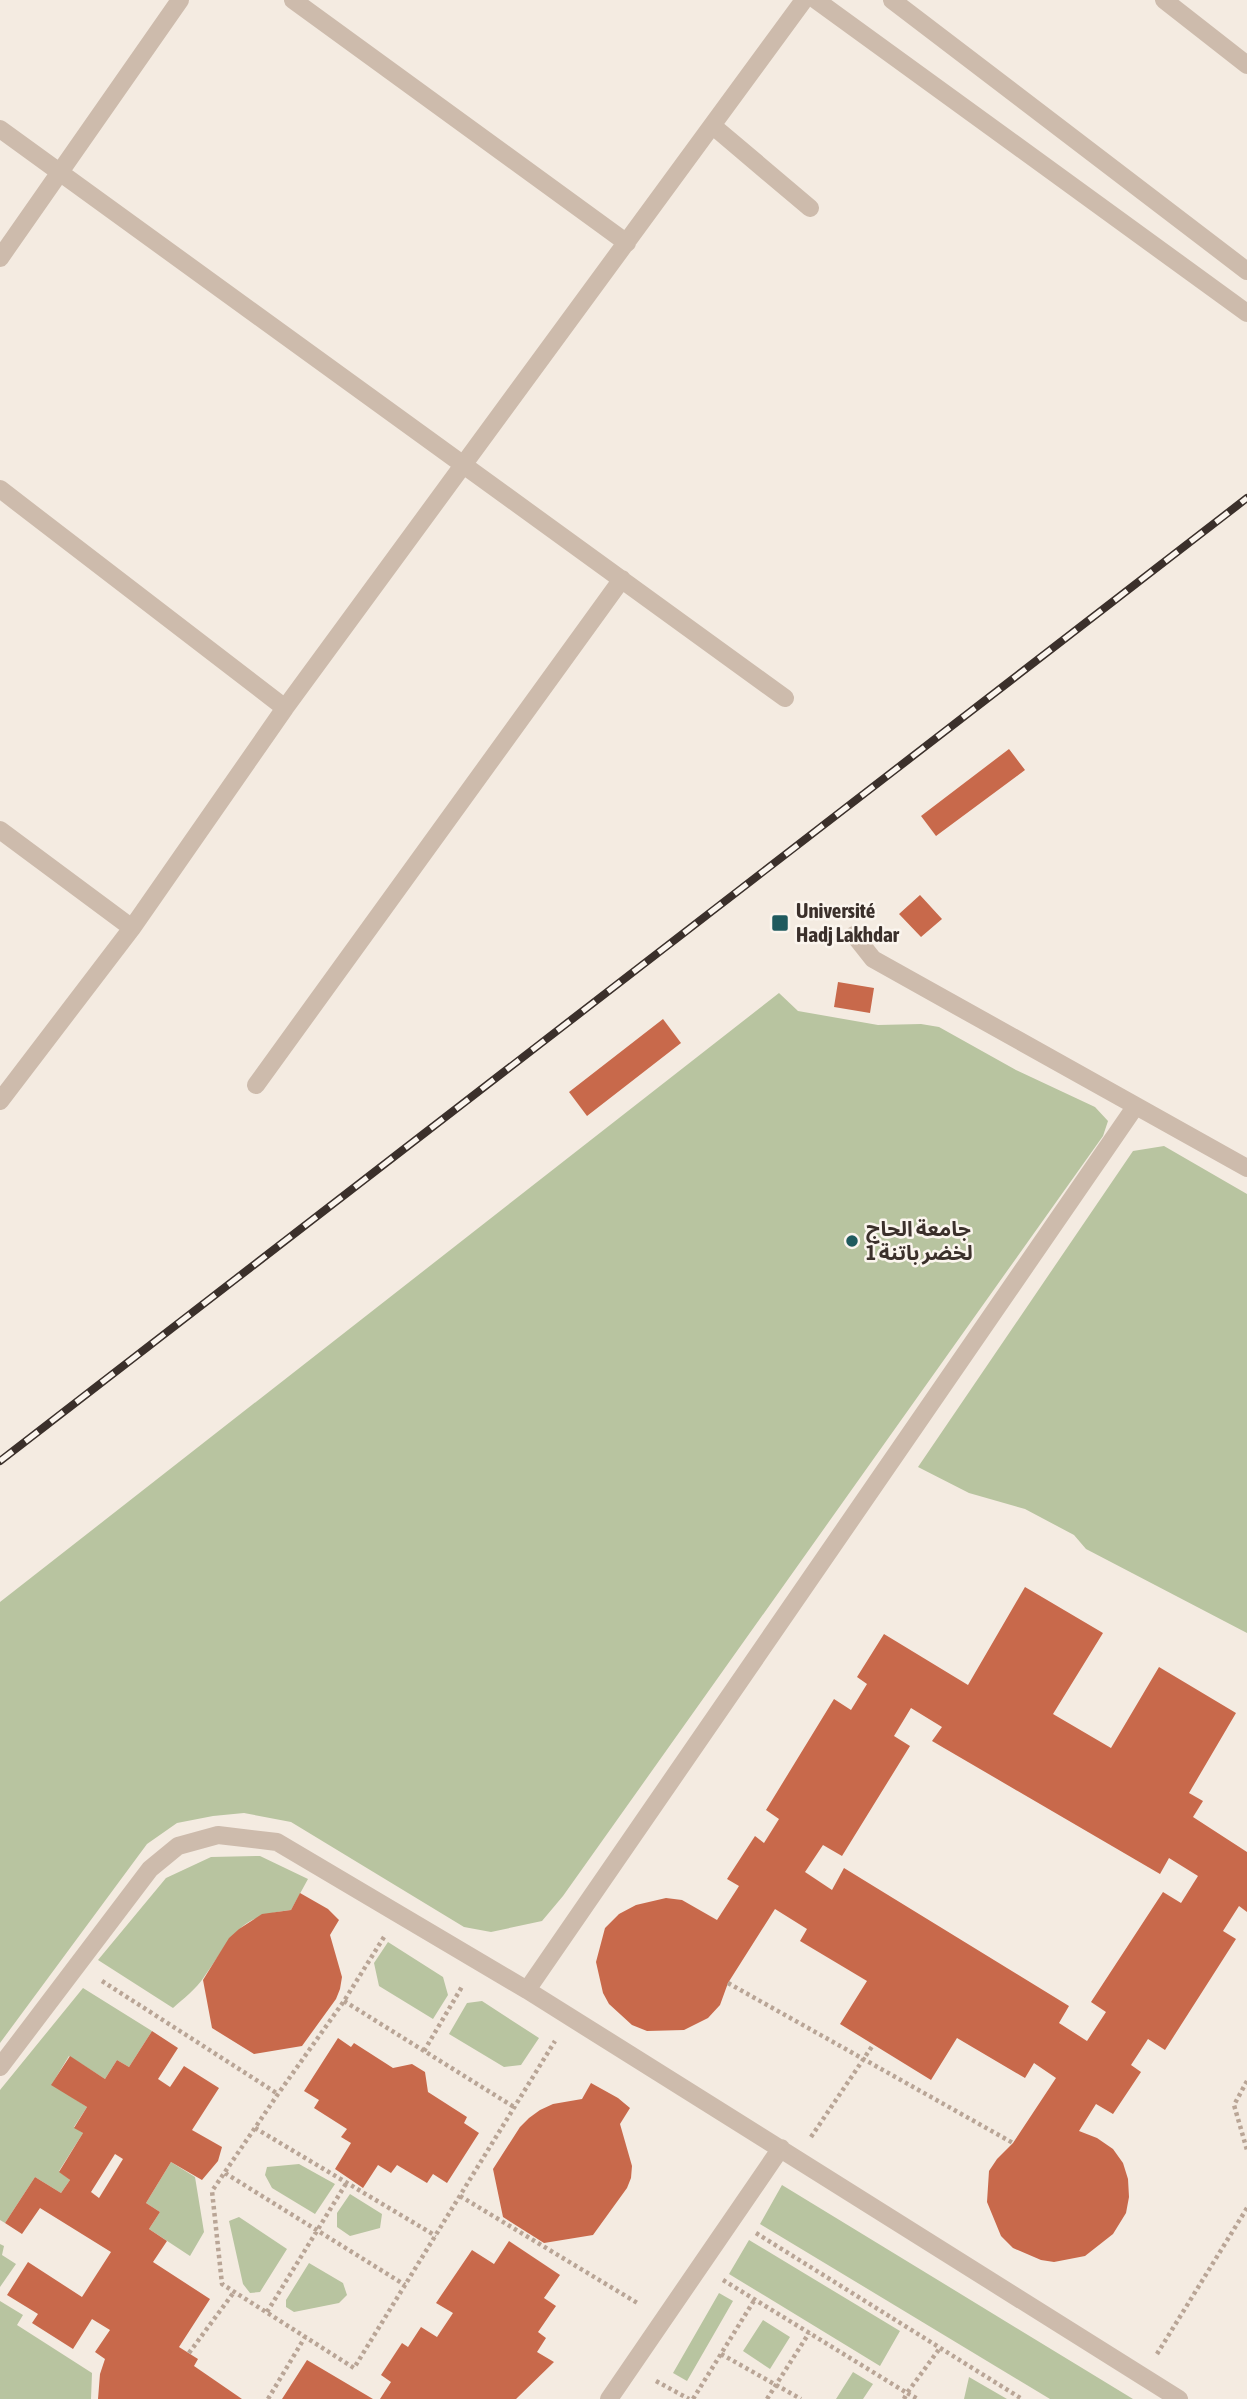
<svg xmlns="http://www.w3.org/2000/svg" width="1247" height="2399" viewBox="0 0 1247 2399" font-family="'Asap Condensed','Noto Sans Arabic',sans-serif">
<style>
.green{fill:#b8c4a0}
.building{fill:#c8694b;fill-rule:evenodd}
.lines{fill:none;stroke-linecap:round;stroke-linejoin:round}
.path{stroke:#b9a596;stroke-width:4.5;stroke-dasharray:3.5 3.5;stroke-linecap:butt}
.lane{stroke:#cdbbac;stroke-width:18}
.street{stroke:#cdbbac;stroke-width:18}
.rail-casing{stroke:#3b302b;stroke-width:8}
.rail{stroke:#fbf5ee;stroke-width:5;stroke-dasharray:16;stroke-linecap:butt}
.poi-dot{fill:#1f5a5e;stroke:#fbf5ee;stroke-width:2.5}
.labels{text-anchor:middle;stroke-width:5;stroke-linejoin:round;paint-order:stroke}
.poi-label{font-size:21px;font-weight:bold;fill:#3b302b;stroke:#fbf5ee;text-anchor:start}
</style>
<rect width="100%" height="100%" fill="#f4ebe1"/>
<path class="green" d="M779,993L798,1011L878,1025L921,1024L939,1027L1016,1070L1095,1107L1108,1121L1103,1136L563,1896L542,1921L491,1932L464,1927L291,1822L244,1813L213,1816L177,1823L147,1844L0,2043V1602Z
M1164,1146L1247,1194V1633L1086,1549L1074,1535L1025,1509L969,1493L918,1467L1133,1151Z
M260,1856L308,1879L291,1910C236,1916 233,1937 204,1977C196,1989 183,1999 173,2008L98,1960L166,1878L211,1857Z
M388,1942L443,1977L448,1995L433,2019L379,1986L374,1963Z
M83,1988L152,2031L129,2067L117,2060L105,2079L69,2056L52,2084L87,2107L74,2127L83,2133L59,2171L70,2180L61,2193L35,2177L5,2223L0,2220V2090Z
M482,2001L539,2038L521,2065L504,2067L449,2034L467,2003Z
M171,2162L195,2177L204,2232L190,2256L149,2229L160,2212L146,2203Z
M299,2164L335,2184L315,2214L272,2188L265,2175L267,2167Z
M782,2185L1133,2399H1050L760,2224Z
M350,2194L382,2214L380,2228L350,2236L337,2227V2213Z
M239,2217L287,2249L260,2292L250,2293L243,2284L229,2221Z
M749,2240L900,2331L880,2366L729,2274Z
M0,2244L4,2246L2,2255L16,2264L0,2287Z
M309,2263L343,2283L347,2295L339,2303L294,2312L286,2307V2300Z
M719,2293L733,2301L687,2381L673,2373Z
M0,2301L23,2315L17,2325L92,2373L91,2399H0Z
M763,2320L790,2337L770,2369L743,2351Z
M853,2372L873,2384L863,2399H836Z
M969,2377L1007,2399H964Z"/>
<path class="building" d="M1009,749L1025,770L936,836L921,816Z
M920,895L942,919L921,937L899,914Z
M838,982L874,988L870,1013L834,1007Z
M663,1019L681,1043L587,1116L569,1092Z
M1025,1587L1103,1633L1053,1714L1111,1748L1159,1667L1236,1713L1189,1793L1203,1801L1193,1817L1247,1852V1912L1239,1906L1223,1931L1236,1939L1165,2050L1148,2039L1131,2065L1141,2072L1113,2114L1096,2104L1079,2131L1097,2138L1113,2149L1123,2163L1128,2179L1129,2197L1126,2213L1113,2234L1085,2256L1054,2262L1041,2260L1013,2248L1001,2236L987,2202L989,2171L997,2159L1013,2143L1056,2078L1034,2063L1025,2078L957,2038L931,2080L840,2024L867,1981L800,1941L807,1929L775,1909L728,1983L720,2005L708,2018L684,2030L647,2031L632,2025L609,2004L603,1993L596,1962L605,1928L619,1914L636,1905L666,1898L682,1900L717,1920L739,1886L727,1879L755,1836L764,1843L779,1819L766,1810L834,1699L851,1710L867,1684L857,1677L884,1634L968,1685ZM911,1708L942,1727L932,1741L1160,1874L1169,1858L1198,1876L1181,1903L1163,1892L1091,2002L1106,2012L1087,2041L1059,2023L1069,2006L844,1868L832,1890L805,1872L823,1845L842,1856L910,1746L894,1736Z
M300,1893L328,1909L339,1920L330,1935L342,1977L340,1989L336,1999L302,2046L254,2054L212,2028L203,1980L229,1938L239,1929L262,1914L291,1910Z
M152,2031L178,2048L158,2079L170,2087L184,2066L219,2088L192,2130L222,2147L218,2161L202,2180L171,2162L146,2203L160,2212L149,2229L167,2241L153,2262L210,2299L179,2347L198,2359L194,2366L242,2399H98L100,2374L105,2359L95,2352L110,2330L92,2319L73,2349L32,2323L38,2314L7,2295L28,2262L82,2297L111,2252L40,2208L22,2234L5,2223L35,2177L61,2193L70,2180L59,2172L83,2133L74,2128L87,2107L51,2085L70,2056L105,2079L117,2060L129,2067ZM115,2154L123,2159L99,2198L91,2192Z
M338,2038L351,2047L354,2043L393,2068L412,2064L425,2072L428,2092L467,2117L464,2123L479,2133L447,2183L433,2174L427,2183L397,2165L391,2173L378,2165L363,2188L335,2169L351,2143L341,2137L347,2129L314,2108L319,2100L304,2091Z
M591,2083L618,2098L630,2108L620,2124L632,2166L631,2178L627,2188L593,2235L544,2243L503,2217L493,2169L520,2127L529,2118L540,2110L553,2104L582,2099Z
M509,2241L560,2275L544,2298L556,2306L538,2332L546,2338L537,2352L554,2362L516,2399H380L391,2382L381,2375L402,2343L408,2347L421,2327L437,2337L453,2313L436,2303L472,2250L494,2264Z
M307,2360L373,2399H282Z"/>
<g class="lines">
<path class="path" d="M384,1937L344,2001L278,2094L212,2191L222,2284L354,2368L555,2041
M102,1981L278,2094
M728,1983L1013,2143
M344,2001L514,2107
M424,2051L463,1985
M1247,2081L1234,2105L1247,2150
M255,2128L436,2236
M811,2137L873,2045
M225,2173L405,2285
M460,2196L639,2304
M756,2233L1022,2399
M723,2280L907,2393L940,2348
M267,2312L347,2182
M189,2353L234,2292
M721,2354L801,2399
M1157,2354L1247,2208
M656,2381L689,2399
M268,2399L305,2337
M693,2399L755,2299
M767,2399L809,2333
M904,2399L907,2393L918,2399"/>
<path class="lane" d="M713,126L810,208
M854,935L873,959L1247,1168
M527,1990L1135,1107
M0,2067L150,1869L178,1846L218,1835L277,1842L527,1990L1179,2399
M609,2399L781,2148"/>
<path class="street" d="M293,0L627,243
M816,0L1247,313
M892,0L1247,271
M1164,0L1247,65
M0,129L785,698
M0,258L180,0
M0,489L285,708
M0,830L132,928
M256,1085L622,579
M0,1101L132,928L285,708L804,0"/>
<g class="rail-casing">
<path id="rail" d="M0,1461L1247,498"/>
</g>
<use href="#rail" class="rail"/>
</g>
<g class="poi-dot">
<rect x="771" y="914" width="18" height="18" rx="3.5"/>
<circle cx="852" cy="1241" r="7"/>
</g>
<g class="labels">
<g class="poi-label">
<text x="796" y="918">Université<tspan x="796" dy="24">Hadj Lakhdar</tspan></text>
<text x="866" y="1236">جامعة الحاج<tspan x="866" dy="24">لخضر باتنة 1</tspan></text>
</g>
</g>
</svg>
